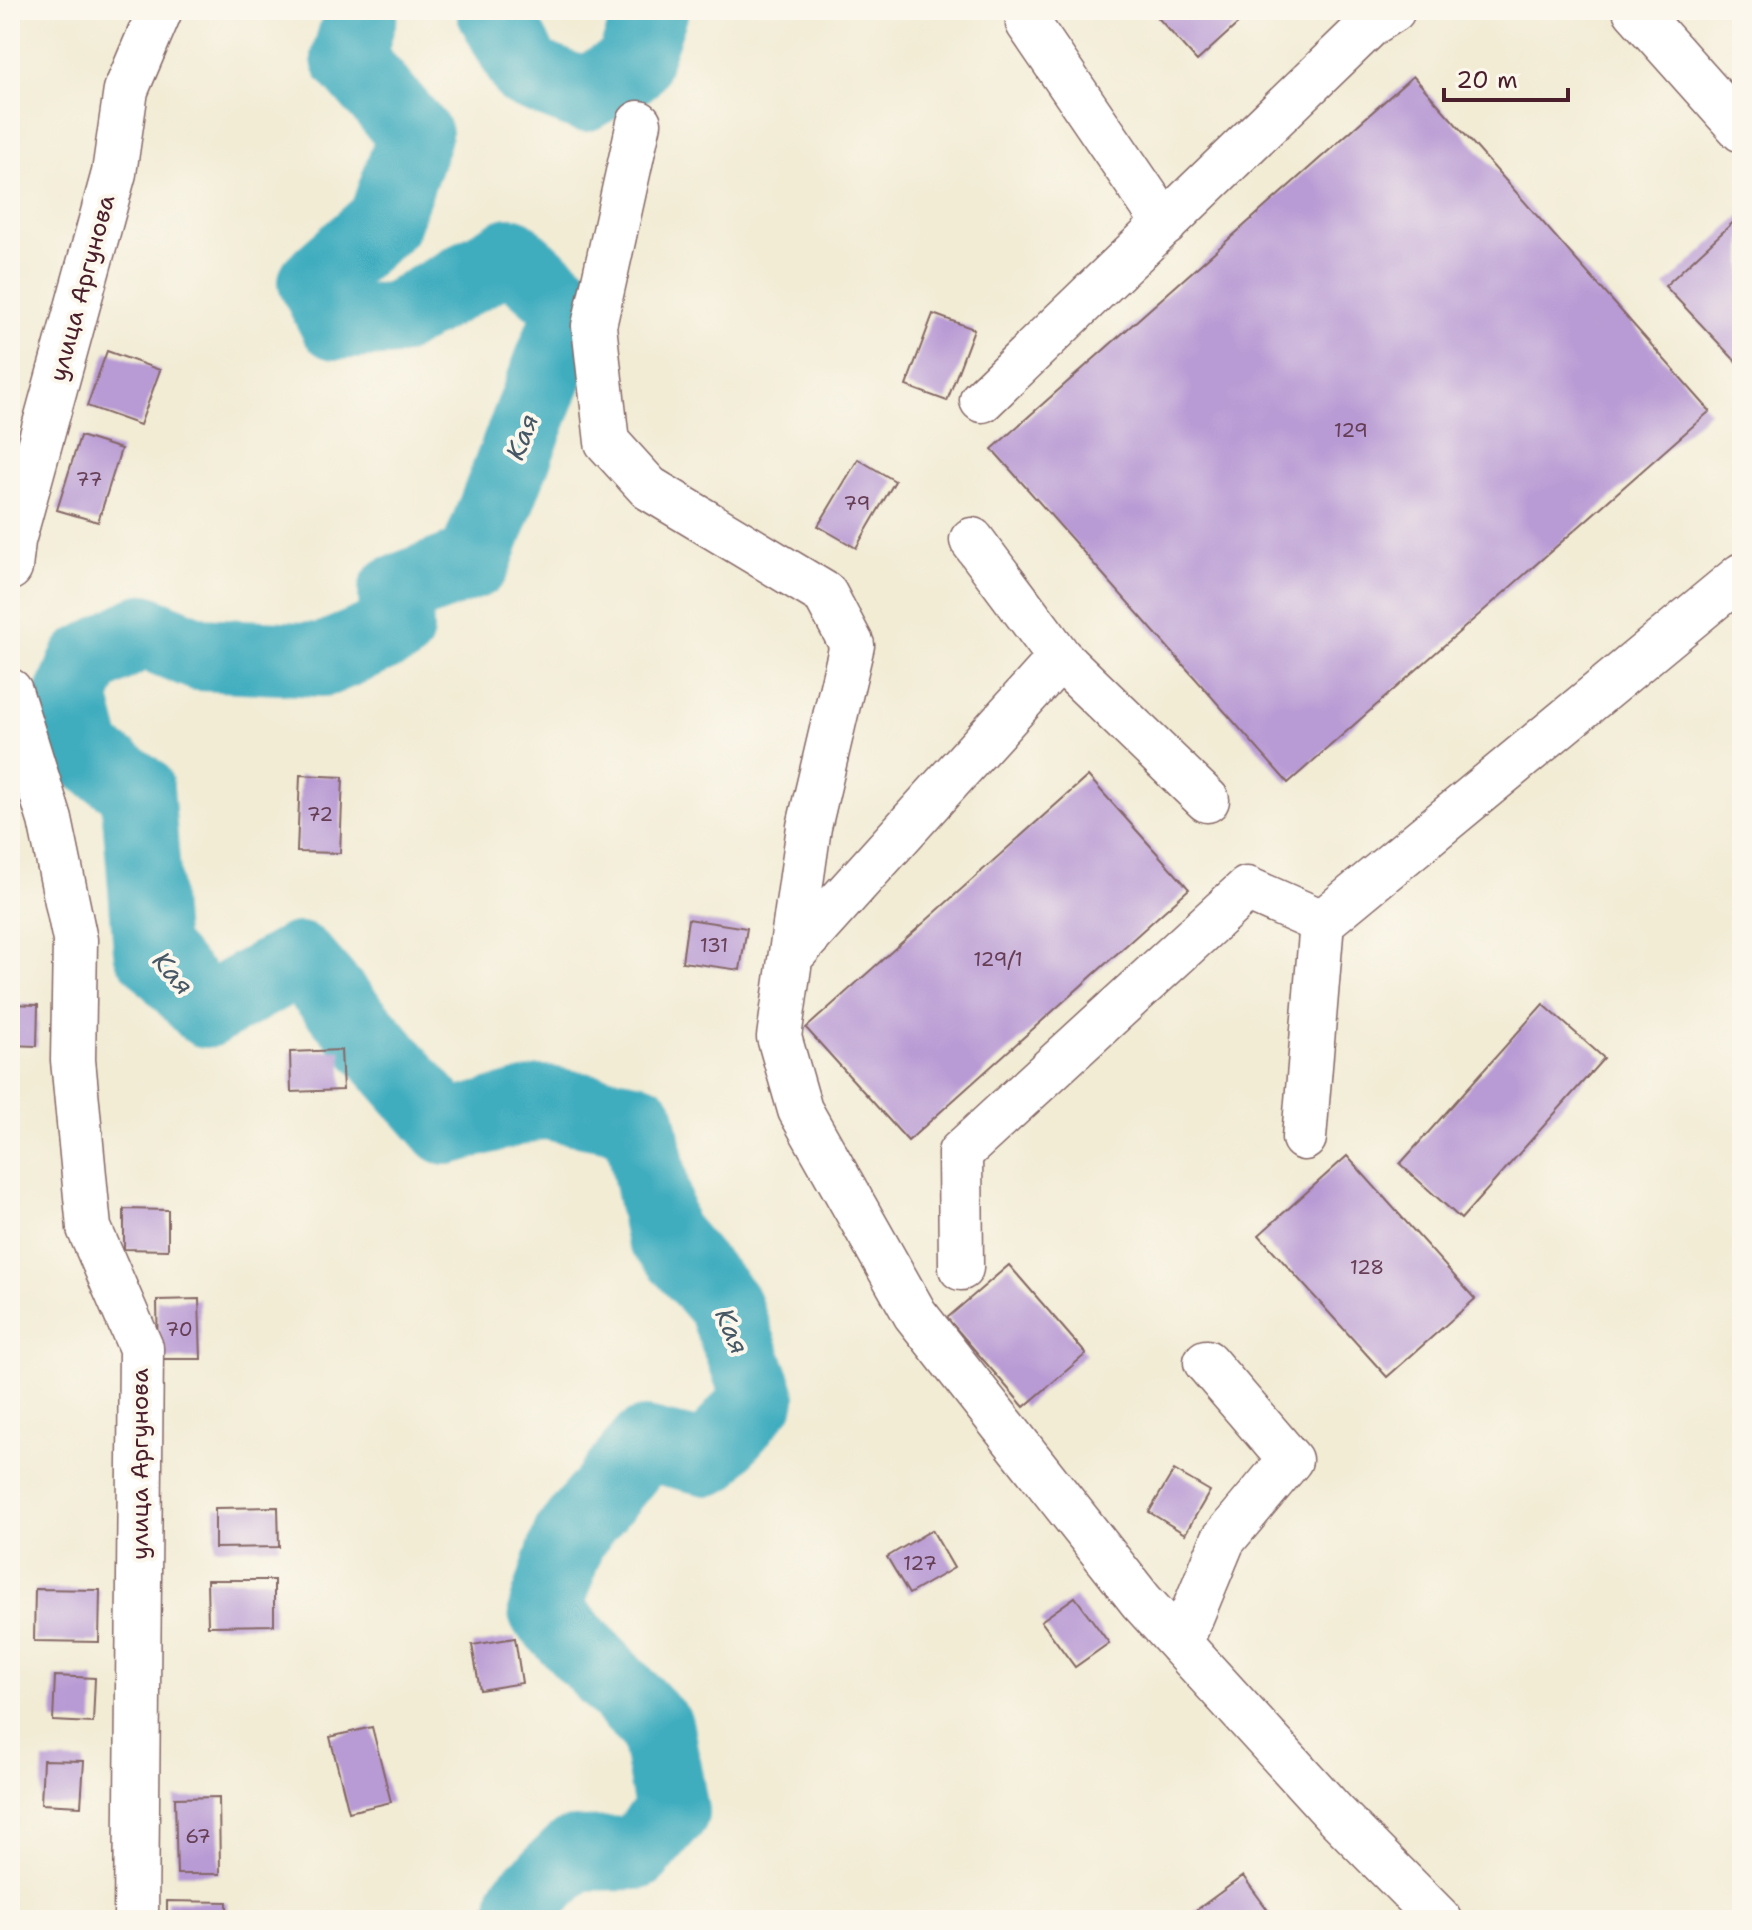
<svg xmlns="http://www.w3.org/2000/svg" width="1752" height="1930" viewBox="0 0 1752 1930" font-family="'Shantell Sans',sans-serif">
<style>
.lines{fill:none;stroke-linecap:round;stroke-linejoin:round}
.river{stroke:#41adbf;stroke-width:74}
.building{fill:#b89ad4}
.minor-casing{stroke:#856766;stroke-width:47}
.minor{stroke:#fff;stroke-width:44}
.labels{text-anchor:middle;stroke-width:8;stroke-linejoin:round;paint-order:stroke}
.number-label{font-size:20px;fill:#663e55}
.street-label{font-size:24px;fill:#4a1f2b;stroke:#fbf7ec}
.water-label{font-size:26px;font-style:italic;fill:#465866;stroke:#fbf7ec}
</style>
<rect width="100%" height="100%" fill="#fbf7ec"/>
<filter id="ink" filterUnits="userSpaceOnUse"><feTurbulence type="fractalNoise" baseFrequency=".0125" numOctaves="2"/><feDisplacementMap in="SourceGraphic" scale="16" xChannelSelector="R" yChannelSelector="G"/><feConvolveMatrix kernelMatrix="1 2 1 2 8 2 1 2 1" color-interpolation-filters="sRGB"/></filter>
<filter id="wash" filterUnits="userSpaceOnUse"><feTurbulence type="fractalNoise" baseFrequency=".006" numOctaves="4" result="noise"/><feDisplacementMap in="SourceGraphic" scale="32" xChannelSelector="R" yChannelSelector="G"/><feGaussianBlur stdDeviation="1.8" result="paint"/><feColorMatrix in="noise" values="0 0 0 0 0 0 0 0 0 0 0 0 0 0 0 0 0 1.4 0 .05"/><feComposite in="paint" operator="in"/></filter>
<g filter="url(#wash)">
<rect width="100%" height="100%" fill="#f2ecd5"/>
<g class="lines">
<path class="river" d="M362,10L348,58L415,135L384,221L315,282L336,323L395,319L510,254L572,308L474,562L395,592L397,629L323,660L199,654L143,631L86,662L72,697L87,755L137,789L150,950L207,1011L299,959L447,1128L542,1102L639,1120L661,1232L724,1305L759,1397L708,1459L645,1444L569,1537L545,1611L657,1729L672,1812L637,1853L574,1854L525,1901L523,1920
M493,10L527,73L583,95L631,68L652,10"/>
</g>
<g id="blocks">
<path class="building" d="M1151,10H1253L1197,61Z
M1413,76L1710,411L1288,783L992,449Z
M1742,214V368L1665,286Z
M933,314L974,329L947,401L906,386Z
M107,351L160,370L140,425L87,406Z
M80,436L121,449L98,522L57,510Z
M858,459L895,481L856,548L818,526Z
M300,775L343,777L340,853L297,852Z
M1088,776L1189,889L908,1141L806,1028Z
M688,919L747,928L740,970L682,962Z
M10,1004L38,1005L37,1046L10,1045Z
M1543,1004L1604,1058L1461,1219L1400,1164Z
M341,1050L343,1090L291,1092L290,1052Z
M1347,1156L1475,1299L1387,1377L1259,1235Z
M124,1209L168,1210V1250L124,1249Z
M1009,1265L1086,1354L1024,1407L947,1318Z
M199,1299L201,1359H158L157,1300Z
M1174,1470L1210,1491L1185,1534L1149,1512Z
M278,1507L279,1547L215,1548V1508Z
M932,1530L954,1568L909,1594L887,1557Z
M207,1580H274V1625L208,1626Z
M35,1589L100,1590L99,1642L34,1641Z
M1075,1597L1109,1643L1075,1667L1041,1621Z
M515,1638L522,1683L480,1690L472,1645Z
M55,1676L95,1678L93,1723L53,1721Z
M372,1727L391,1802L349,1812L330,1737Z
M43,1760L84,1761L81,1806L41,1804Z
M219,1797L220,1874H177L175,1798Z
M1243,1876L1275,1920H1183Z
M167,1901L227,1902V1920H167Z"/>
</g>
</g>
<g filter="url(#ink)">
<use href="#blocks" fill-opacity="0" stroke="#856766" stroke-width="2"/>
<g class="lines">
<g class="minor-casing">
<path id="minor" d="M1031,10L1028,23L1165,224
M1635,10L1742,130
M639,123L594,326L607,442L649,488L825,594L852,645L809,827L779,1037L800,1110L915,1314L1141,1601L1335,1814L1440,1920
M982,400L1371,24L1393,10
M10,568L13,541L114,173L126,90L160,10
M1060,658L1207,800
M10,691L50,820L75,940L73,1060L89,1228L141,1348L136,1920
M791,956L1060,658L972,540
M1304,1138L1322,922
M961,1268L960,1153L1247,889L1322,922L1742,575
M1180,1644L1223,1540L1290,1460L1206,1362"/>
</g>
<use href="#minor" class="minor"/>
</g>
</g>
<g class="labels">
<g class="number-label">
<text x="1351" y="437">129</text>
<text x="89" y="486">77</text>
<text x="857" y="510">79</text>
<text x="320" y="821">72</text>
<text x="714" y="952">131</text>
<text x="998" y="966">129/1</text>
<text x="1367" y="1274">128</text>
<text x="179" y="1336">70</text>
<text x="920" y="1570">127</text>
<text x="198" y="1843">67</text>
</g>
<g class="street-label">
<text transform="translate(82 288) rotate(-75)" y="8">улица Аргунова</text>
<text transform="translate(140 1464) rotate(-90)" y="8">улица Аргунова</text>
</g>
<g class="water-label">
<text transform="translate(522 437) rotate(-69)" y="9">Кая</text>
<text transform="translate(173 973) rotate(49)" y="9">Кая</text>
<text transform="translate(732 1331) rotate(67)" y="9">Кая</text>
</g>
</g>
<rect width="1752" height="1930" fill="none" stroke="#fbf7ec" stroke-width="40"/>
<path d="M1444 88v12h124v-12" fill="none" stroke="#4a1f2b" stroke-width="4"/>
<text x="1456" y="88" font-size="24" fill="#4a1f2b" stroke="#fbf7ec" stroke-width="6" paint-order="stroke">20 m</text>
</svg>
